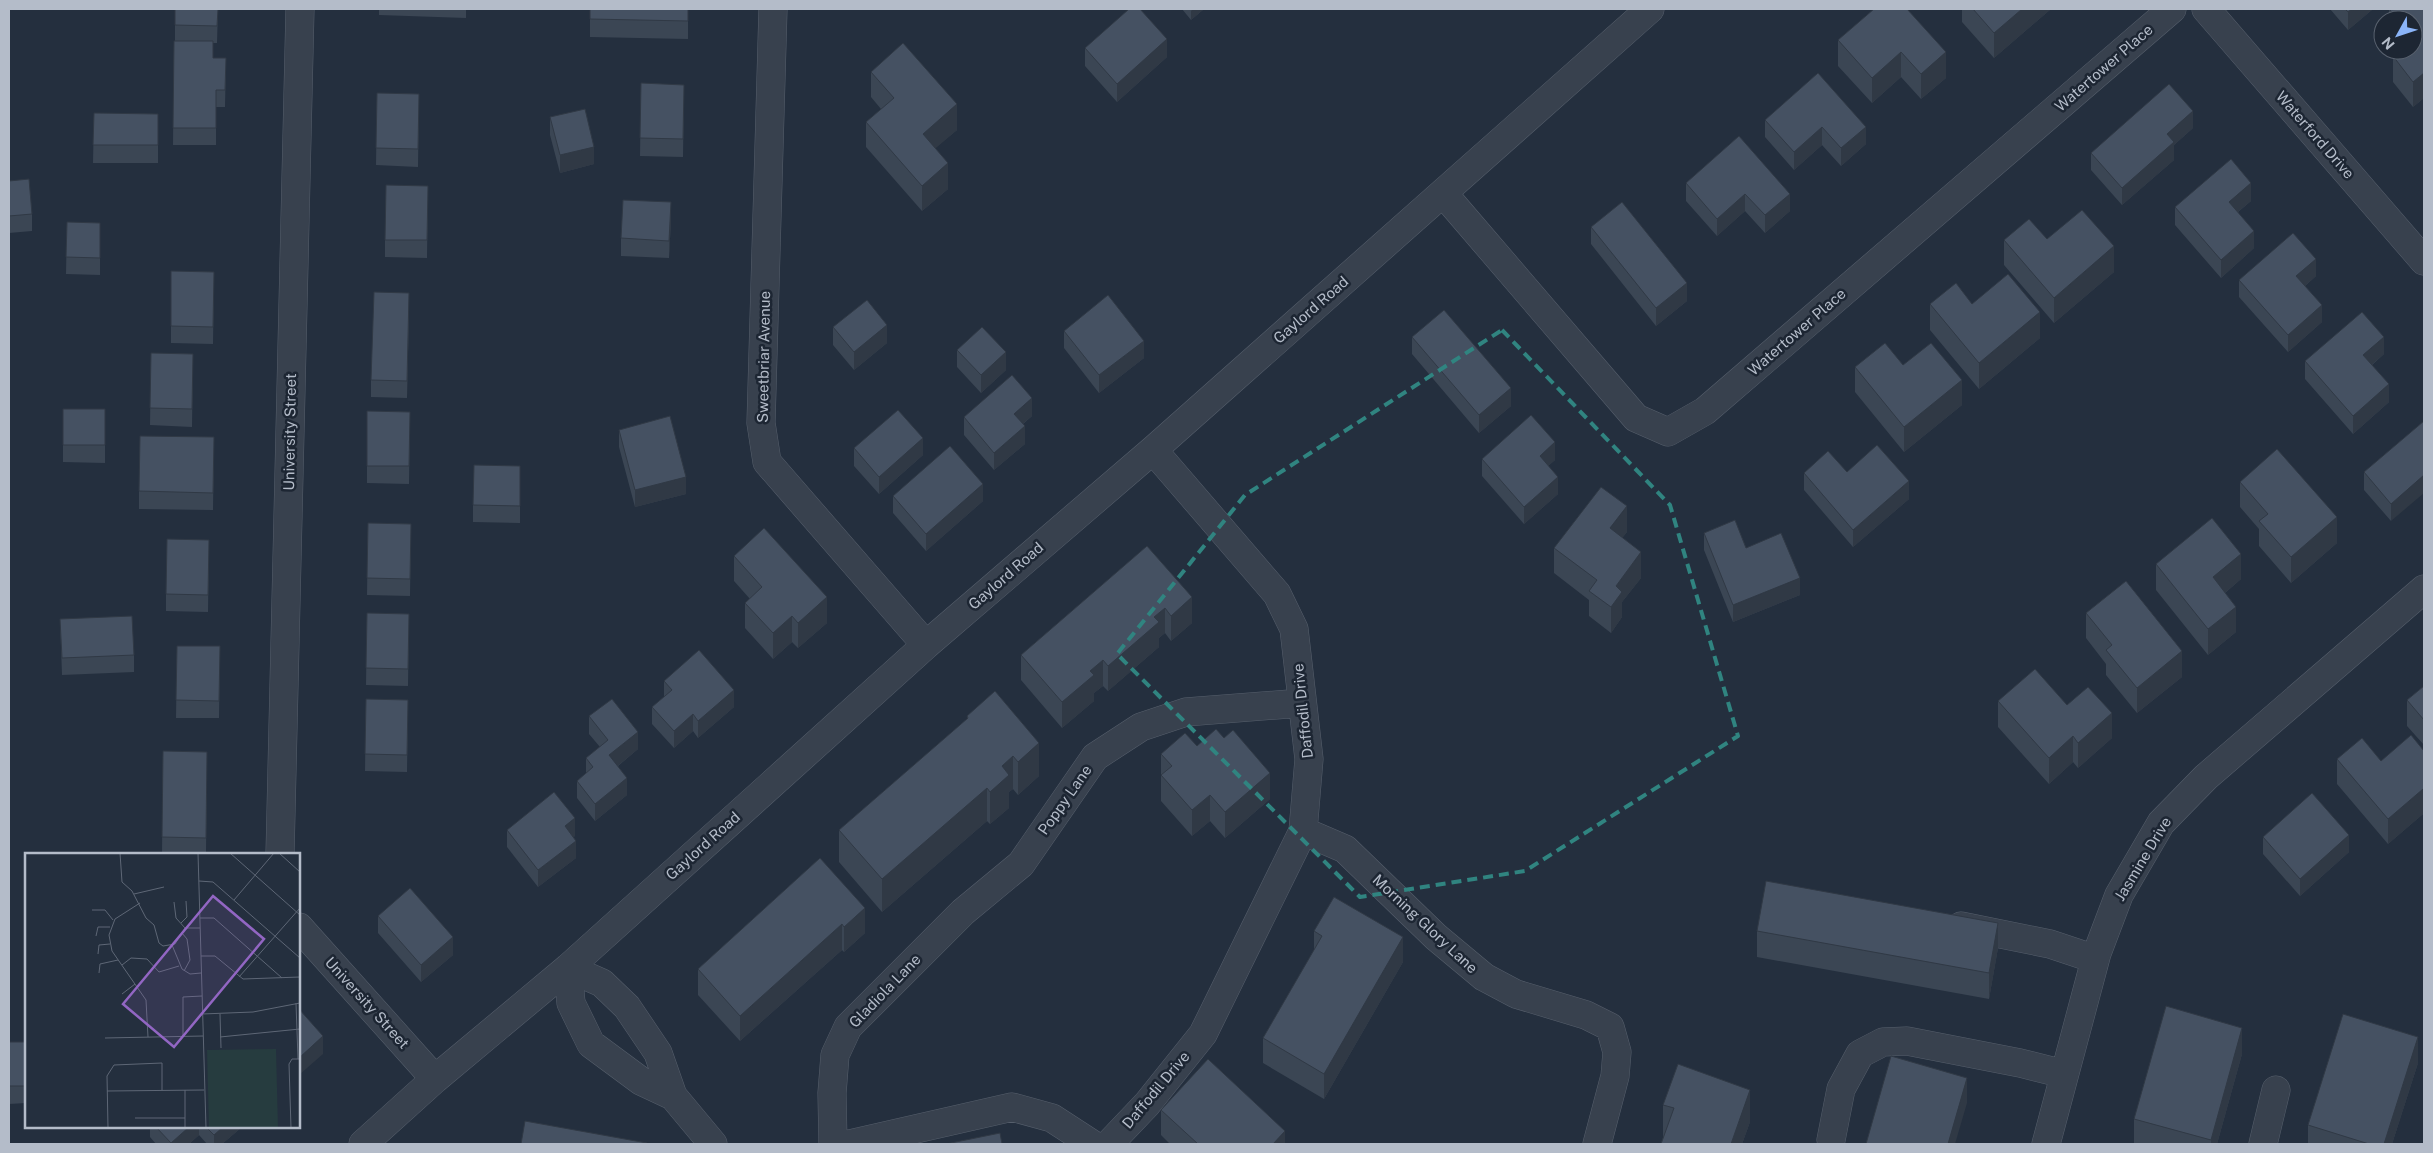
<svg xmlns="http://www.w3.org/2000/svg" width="2433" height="1153" viewBox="0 0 2433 1153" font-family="'Public Sans',sans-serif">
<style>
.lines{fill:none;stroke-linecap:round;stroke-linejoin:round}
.minor-casing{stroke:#565f6c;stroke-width:29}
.minor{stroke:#38414e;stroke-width:28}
.wall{fill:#3b4654}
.shaded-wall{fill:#303945}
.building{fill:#455162;stroke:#303945}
.marked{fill:none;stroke:#308480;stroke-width:4;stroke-dasharray:10 6;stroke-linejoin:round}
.labels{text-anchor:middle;stroke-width:5;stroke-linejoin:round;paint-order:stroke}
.street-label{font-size:15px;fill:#b4bcc9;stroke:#1d2633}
.inset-road{fill:none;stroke:#5e6776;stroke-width:1}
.view{fill:#9266c3;fill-opacity:0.15;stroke:#9266c3;stroke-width:2.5}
.inset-edge{fill:none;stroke:#b4bcc9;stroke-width:2.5}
</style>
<rect width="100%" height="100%" fill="#242f3e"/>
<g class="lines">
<g class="minor-casing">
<path id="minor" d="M773,9L761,423L767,462L926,645
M2206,9L2424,261
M1443,193L1636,418L1668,432L1705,411L2172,9
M1303,831L1345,849L1436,937L1484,977L1516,994L1586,1015L1610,1027L1617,1052L1615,1076L1597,1144
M280,854L300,9
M1961,926L2050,944L2095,959
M299,927L435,1079
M673,1096L641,1081L591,1044L571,1003L568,968L602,983L627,1007L658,1053L673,1096L713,1144
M1831,1140L1841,1089L1860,1054L1883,1042L1907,1041L2020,1063L2064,1074
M363,1144L435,1079L568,968L926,645L1153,450L1650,9
M833,1144L832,1093L835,1055L848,1027L963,912L1021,864L1095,757L1141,727L1186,712L1302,703
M850,1144L1012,1107L1052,1118L1092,1144
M1109,1144L1147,1104L1203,1034L1303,831L1309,759L1294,629L1277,594L1153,450
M2046,1144L2097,953L2119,895L2161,823L2206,777L2424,589
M2263,1144L2276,1090"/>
</g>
<use href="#minor" class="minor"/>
</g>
<path class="wall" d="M175,9H218L217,43H213V58H226L225,107H216V145H173L174,41H175Z
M379,9H466V18L379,15Z
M494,9H527L494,10Z
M590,9H688V39L590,37Z
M1182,9H1204L1191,20Z
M1874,9L1946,78L1921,99L1901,77L1872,103L1838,66V40Z
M1962,9H2051L1994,58L1962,22Z
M2330,9H2373L2348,30Z
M2389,9H2424V98L2413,107L2393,82V56L2413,50V20H2389Z
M1085,48L1167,57L1117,102L1085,66Z
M871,72L957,130L935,148L948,189L922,211L866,147V122L881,109L871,97Z
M1818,73L1866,144L1841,166L1822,145L1794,170L1765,137V120Z
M641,83L684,85L683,157L640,156Z
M377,93L419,94L418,167L376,165Z
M94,113L158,114V163H93Z
M550,117L594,164L560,173L550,135Z
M2193,128L2174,145V160L2122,205L2091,170V153Z
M1739,136L1790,211L1765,233L1745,211L1717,236L1686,201V183Z
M9,181L32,214V231L9,233Z
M428,186L427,258L385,257V240Z
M2251,201L2238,212L2254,248L2221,278L2175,225V207Z
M671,220L669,258L621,256V238Z
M67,222L100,223V275L66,274Z
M1591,227L1687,301L1656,326L1591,244Z
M2047,239L2114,272L2054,323L2004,265V240Z
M171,271L214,272L213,344L171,343Z
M2316,276L2305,286L2322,322L2288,352L2239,297V280Z
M1930,304H1972L2040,338L1979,389L1930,330Z
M409,311L407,398L371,397V380Z
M833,327L887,343L854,370L833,345Z
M1064,331L1144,358L1099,393L1064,348Z
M1412,337L1511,406L1479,433L1412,354Z
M957,350L1006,370L981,393L957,367Z
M151,353L193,354L192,427L150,425Z
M2384,354L2372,365L2389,402L2353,434L2305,379V361Z
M1903,365L1962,405L1904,452L1855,392V367Z
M63,409H105V463L63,462Z
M367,411L410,412L409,484L367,483Z
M1032,416L1023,424L1025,444L994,470L964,435V417Z
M2424,421L2391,521L2364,490V472Z
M619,430L686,494L635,507L619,447Z
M214,437L213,510L139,509V491Z
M854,448L923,455L879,494L854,466Z
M1482,459L1555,460L1548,466L1558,494L1524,524L1482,476Z
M520,466V523L473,522V505Z
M1847,472L1909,499L1853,547L1804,490V473Z
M2240,482L2337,543L2291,583L2259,546V529L2240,507Z
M893,496L983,501L926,551L893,513Z
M368,523L411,524L410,596L367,595Z
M1627,532L1622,538L1641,578L1622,602V617L1611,633L1589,616V600L1554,573V548Z
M1704,533L1746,548L1800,595L1733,622L1704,550Z
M209,540L208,612L166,611V594Z
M1147,546L1192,623L1171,641L1165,633L1159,638V647L1108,691L1103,686L1094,693V701L1062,728L1021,680V655Z
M734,556L827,623L798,648L792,642L773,659L745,628V603L750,599L734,581Z
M2156,564L2241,579L2225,593L2236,632L2208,655L2156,590Z
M367,613L409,614L408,686L366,685Z
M2086,613L2182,677L2137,713L2106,675V664L2086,638Z
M60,619L134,655V672L62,675Z
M177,646H220L219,718H176Z
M664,681L734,707L698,738L693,731L674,748L652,724V707L664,697Z
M2424,686V745L2407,726V700Z
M366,699L408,700L407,772L365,771Z
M1998,701L2067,705L2112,738L2078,768L2073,762L2049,784L1998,727Z
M589,716L638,749L618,766L627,795L595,821L577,798V781L586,773V758L600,747L589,734Z
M967,716L1039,776L1018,795L1013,789L1009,792V808L990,824L987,821L882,912L839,862V830L967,719Z
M1197,746L1270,799L1225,838L1210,821L1192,836L1161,801V754Z
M163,751L207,752L206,854H162Z
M2424,751V815L2423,814L2388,844L2337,784V759L2381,761Z
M507,830L575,836L573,837L576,858L538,887L507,847Z
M2263,837L2349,852L2300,896L2263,854Z
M820,858L865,933L844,952L842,950L740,1041L698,995V969Z
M378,916L453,955L421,982L378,933Z
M1314,931L1403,962L1324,1099L1263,1063V1038L1314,951Z
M1757,931L1998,948L1989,999L1757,957Z
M9,1042H26V1103L9,1104Z
M2242,1054L2217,1144H2134V1119Z
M2418,1063L2392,1144H2308V1125Z
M1663,1105L1750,1122L1742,1144H1661L1663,1138Z
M1161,1110L1285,1144H1170L1161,1135Z
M150,1127H242L222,1144H207L199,1135L189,1144H156L150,1137Z"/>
<path class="shaded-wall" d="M1193,9H1204L1191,20V11Z
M2022,9H2051L1994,58V33Z
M2352,9H2373L2348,30V12Z
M1167,39V57L1117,102V84Z
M1901,52V77L1872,103V78Z
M1946,52V78L1921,99V74Z
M2424,73V98L2413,107V82Z
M957,104V130L923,159V134Z
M2193,111V128L2174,145V160L2122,205V188L2167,134Z
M1822,127V145L1794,170V152Z
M1866,127V144L1841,166V148Z
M594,147V164L560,173V155Z
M948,163V189L922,211V186Z
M2251,183V201L2229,219V202Z
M1745,194V211L1717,236V219Z
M1790,194V211L1765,233V215Z
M671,202V220L669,258V241Z
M2254,231V248L2221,278V260Z
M2114,246V272L2054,323V298Z
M2316,259V276L2296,294V276Z
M1687,283V301L1656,326V308Z
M409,293V311L407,398V381Z
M2322,305V322L2288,352V335Z
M2040,312V338L1979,389V363Z
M887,325V343L854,370V352Z
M2384,337V354L2363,372V355Z
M1144,341V358L1099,393V375Z
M1006,352V370L981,393V375Z
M1962,380V405L1904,452V427Z
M2389,384V402L2353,434V416Z
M1511,388V406L1479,433V415Z
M1032,398V416L1014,431V414Z
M1025,426V444L994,470V453Z
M923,438V455L879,494V477Z
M1555,442V460L1540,473V456Z
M2424,475V493L2391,521V504Z
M686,477V494L635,507V490Z
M1558,477V494L1524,524V507Z
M1909,481V499L1853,547V530Z
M983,484V501L926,551V534Z
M1627,506V532L1610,553V528Z
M2337,517V543L2291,583V557Z
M1641,552V578L1622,602V617L1611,633V607L1616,586Z
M2241,554V579L2213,603V577Z
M1800,578V595L1733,622V605Z
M827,597V623L798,648V623Z
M1192,597V623L1171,641V616Z
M2236,607V632L2208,655V629Z
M1165,608V633L1159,638V647L1108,691V666L1154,617Z
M792,616V642L773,659V633Z
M2182,651V677L2137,713V688Z
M1103,660V686L1094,693V701L1062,728V702L1090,671Z
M734,690V707L698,738V721Z
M2112,713V738L2078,768V743Z
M693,714V731L674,748V731Z
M638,732V749L609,773V755Z
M2073,736V762L2049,784V758Z
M1039,743V776L1018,795V762Z
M1013,756V789L1009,792V808L990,824V792L1002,766Z
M1270,773V799L1225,838V812Z
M627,778V795L595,821V804Z
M987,788V821L882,912V879Z
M2423,789V814L2388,844V819Z
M1210,795V821L1192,836V810Z
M575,818V836L565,844V826Z
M2349,835V852L2300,896V879Z
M576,841V858L538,887V870Z
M865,908V933L844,952V927Z
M1998,923V948L1989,999V973Z
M842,924V950L740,1041V1016Z
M453,937V955L421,982V965Z
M1403,937V962L1324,1099V1074Z
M2242,1028V1054L2217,1144H2211V1140Z
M323,1036V1054L299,1075V1058Z
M2418,1037V1063L2392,1144H2384Z
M1967,1078V1103L1955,1144H1948Z
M1750,1090V1122L1742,1144H1731Z
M189,1127H199V1135L189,1144H171V1143Z
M223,1127H242L222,1144H214V1135Z
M1285,1131V1144H1273Z"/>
<path class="building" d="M175,9H218L217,26L175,25Z
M590,9H688V21L590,19Z
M1129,9H1140L1167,39L1117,84L1085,48Z
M1874,9H1907L1946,52L1921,74L1901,52L1872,78L1838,40Z
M1973,9H2022L1994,33Z
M2345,9H2352L2348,12Z
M2389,9H2424V73L2413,82L2393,56L2400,50H2413V20H2398Z
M174,41H213V58H226L225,90H216V128H173Z
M903,43L957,104L923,134L948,163L922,186L866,122L894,98L871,72Z
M1818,73L1866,127L1841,148L1822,127L1794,152L1765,120Z
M641,83L684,85L683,139L640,138Z
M2169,84L2193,111L2167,134L2174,142L2122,188L2091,153Z
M377,93L419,94L418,149L376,148Z
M585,109L594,147L560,155L550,117Z
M94,113L158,114V145H93Z
M1739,136L1790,194L1765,215L1745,194L1717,219L1686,183Z
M2231,159L2251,183L2229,202L2254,231L2221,260L2175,207Z
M29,179L32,214L9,216V181Z
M386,185L428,186L427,240H385Z
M623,200L671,202L669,241L621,238Z
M1622,202L1687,283L1656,308L1591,227Z
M2082,210L2114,246L2054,298L2004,240L2029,219L2047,239Z
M67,222L100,223V258L66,257Z
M2293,233L2316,259L2296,276L2322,305L2288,335L2239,280Z
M171,271L214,272L213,327L171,326Z
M2008,274L2040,312L1979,363L1930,304L1956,283L1972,304Z
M374,292L409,293L407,381L371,380Z
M1108,295L1144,341L1099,375L1064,331Z
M867,300L887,325L854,352L833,327Z
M1444,310L1511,388L1479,415L1412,337Z
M2362,312L2384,337L2363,355L2389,384L2353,416L2305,361Z
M982,327L1006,352L981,375L957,350Z
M1885,343L1903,365L1931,343L1962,380L1904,427L1855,367Z
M151,353L193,354L192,409L150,408Z
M1012,375L1032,398L1014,414L1025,426L994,453L964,417Z
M63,409H105V445H63Z
M898,410L923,438L879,477L854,448Z
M367,411L410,412L409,466H367Z
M1531,415L1555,442L1540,456L1558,477L1524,507L1482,459Z
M670,416L686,477L635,490L619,430Z
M2424,421V475L2391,504L2364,472Z
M140,436L214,437L213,493L139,491Z
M1877,445L1909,481L1853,530L1804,473L1828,451L1847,472Z
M950,446L983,484L926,534L893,496Z
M2277,449L2337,517L2291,557L2259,521L2268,514L2240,482Z
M474,465L520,466V506L473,505Z
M1601,487L1627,506L1610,528L1641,552L1616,586L1622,592L1611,607L1589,591L1597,580L1554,548Z
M2212,518L2241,554L2213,577L2236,607L2208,629L2156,564Z
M1735,520L1746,548L1781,533L1800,578L1733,605L1704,533Z
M368,523L411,524L410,579L367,578Z
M764,528L827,597L798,623L792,616L773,633L745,603L762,587L734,556Z
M167,539L209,540L208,595L166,594Z
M1147,546L1192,597L1171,616L1165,608L1154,617L1159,622L1108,666L1103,660L1090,671L1094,675L1062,702L1021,655Z
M2126,581L2182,651L2137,688L2106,650L2112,645L2086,613Z
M367,613L409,614L408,669L366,668Z
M132,616L134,655L62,658L60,619Z
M177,646H220L219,701L176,700Z
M699,650L734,690L698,721L693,714L674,731L652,707L672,690L664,681Z
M2035,669L2067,705L2088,687L2112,713L2078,743L2073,736L2049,758L1998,701Z
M2424,686V720L2407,700Z
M995,691L1039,743L1018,762L1013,756L1002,766L1009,775L990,792L987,788L882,879L839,830L968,718L967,716Z
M366,699L408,700L407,755L365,754Z
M612,699L638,732L609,755L627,778L595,804L577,781L593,767L586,758L608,740L589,716Z
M1216,729L1224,738L1233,730L1270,773L1225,812L1210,795L1192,810L1161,775L1172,766L1161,754L1185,733L1197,746Z
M2411,735L2424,751V790L2423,789L2388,819L2337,759L2362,738L2381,761Z
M163,751L207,752L206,838L162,837Z
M554,792L575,818L565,826L576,841L538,870L507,830Z
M2312,793L2349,835L2300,879L2263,837Z
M820,858L865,908L844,927L842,924L740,1016L698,969Z
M1766,881L1998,923L1989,973L1757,931Z
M410,888L453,937L421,965L378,916Z
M1334,897L1403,937L1324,1074L1263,1038L1322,936L1314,931Z
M2166,1006L2242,1028L2211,1140L2134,1119Z
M299,1009L323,1036L299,1058Z
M2343,1014L2418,1037L2384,1144H2369L2308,1125Z
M9,1042H26V1086H9Z
M1891,1056L1967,1078L1948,1144H1866Z
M1208,1059L1285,1131L1273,1144H1198L1161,1110Z
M1678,1064L1750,1090L1731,1144H1661L1674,1108L1663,1105Z
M525,1121L647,1143V1144H521Z
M156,1127H189L171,1143Z
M206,1127H223L214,1135Z
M1000,1133L1002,1144H946Z"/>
<path class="marked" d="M1502,330L1670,505L1738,736L1525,871L1360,897L1117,654L1245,495Z"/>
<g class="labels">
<g class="street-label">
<text transform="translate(2104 68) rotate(-41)" y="5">Watertower Place</text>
<text transform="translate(2315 135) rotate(49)" y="5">Waterford Drive</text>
<text transform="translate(1311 310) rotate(-41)" y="5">Gaylord Road</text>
<text transform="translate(1797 332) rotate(-41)" y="5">Watertower Place</text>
<text transform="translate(764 357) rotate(-89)" y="5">Sweetbriar Avenue</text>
<text transform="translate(290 432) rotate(-89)" y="5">University Street</text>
<text transform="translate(1006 576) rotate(-41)" y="5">Gaylord Road</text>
<text transform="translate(1303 711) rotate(-96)" y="5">Daffodil Drive</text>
<text transform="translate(1065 800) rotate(-55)" y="5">Poppy Lane</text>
<text transform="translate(703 846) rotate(-42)" y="5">Gaylord Road</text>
<text transform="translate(2143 859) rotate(-59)" y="5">Jasmine Drive</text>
<text transform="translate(1425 924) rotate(43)" y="5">Morning Glory Lane</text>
<text transform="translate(885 991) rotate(-46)" y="5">Gladiola Lane</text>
<text transform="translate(367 1003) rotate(48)" y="5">University Street</text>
<text transform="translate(1156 1090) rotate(-50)" y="5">Daffodil Drive</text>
</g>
</g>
<g transform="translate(25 853)">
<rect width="275" height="275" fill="#242f3e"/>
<path d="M251,196L253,275H184L182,197Z" fill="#263c3f"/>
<path class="inset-road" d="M95,0L97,29L107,38L121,65L129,72L134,90L138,93L150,91L160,75H175M173,0L181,275M205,0L275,62M254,0L275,19M174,28L188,29L275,105M109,41L139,34M209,47L249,0M149,49L151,65L160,75M115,50L90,66L84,82L87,98L121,147L123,184M67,57H80L88,67M175,65H189L257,125M156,70L162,64L161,48M157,80L162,86L165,107L159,118M71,83L73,74H85M147,92L157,116L165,121L176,120M73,101L74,92L85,91M176,103H190L218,126L275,124M97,112L106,105L122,106L134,119L154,113M74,120L75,111L93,107M214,124L275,55M97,141L110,131M271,150L273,206M177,161L228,159L275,150M195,161L196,195M158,183V144L177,143M195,184L275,176M80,185L178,183M160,237V275M82,238L179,237M110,265H160M83,275L82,223L89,212L137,210V237M266,275L264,211L267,206H275"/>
<path class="view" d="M188,43L239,86L149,194L98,151Z"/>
<rect width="275" height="275" class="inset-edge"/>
</g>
<rect width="2433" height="1153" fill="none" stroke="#b4bcc9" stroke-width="20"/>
<g transform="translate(2398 35) rotate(230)"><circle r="24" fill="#1d2633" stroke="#59626f"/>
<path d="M0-4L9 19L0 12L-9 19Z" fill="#8ab4f8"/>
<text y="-8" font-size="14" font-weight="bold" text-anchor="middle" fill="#b4bcc9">N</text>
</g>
</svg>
